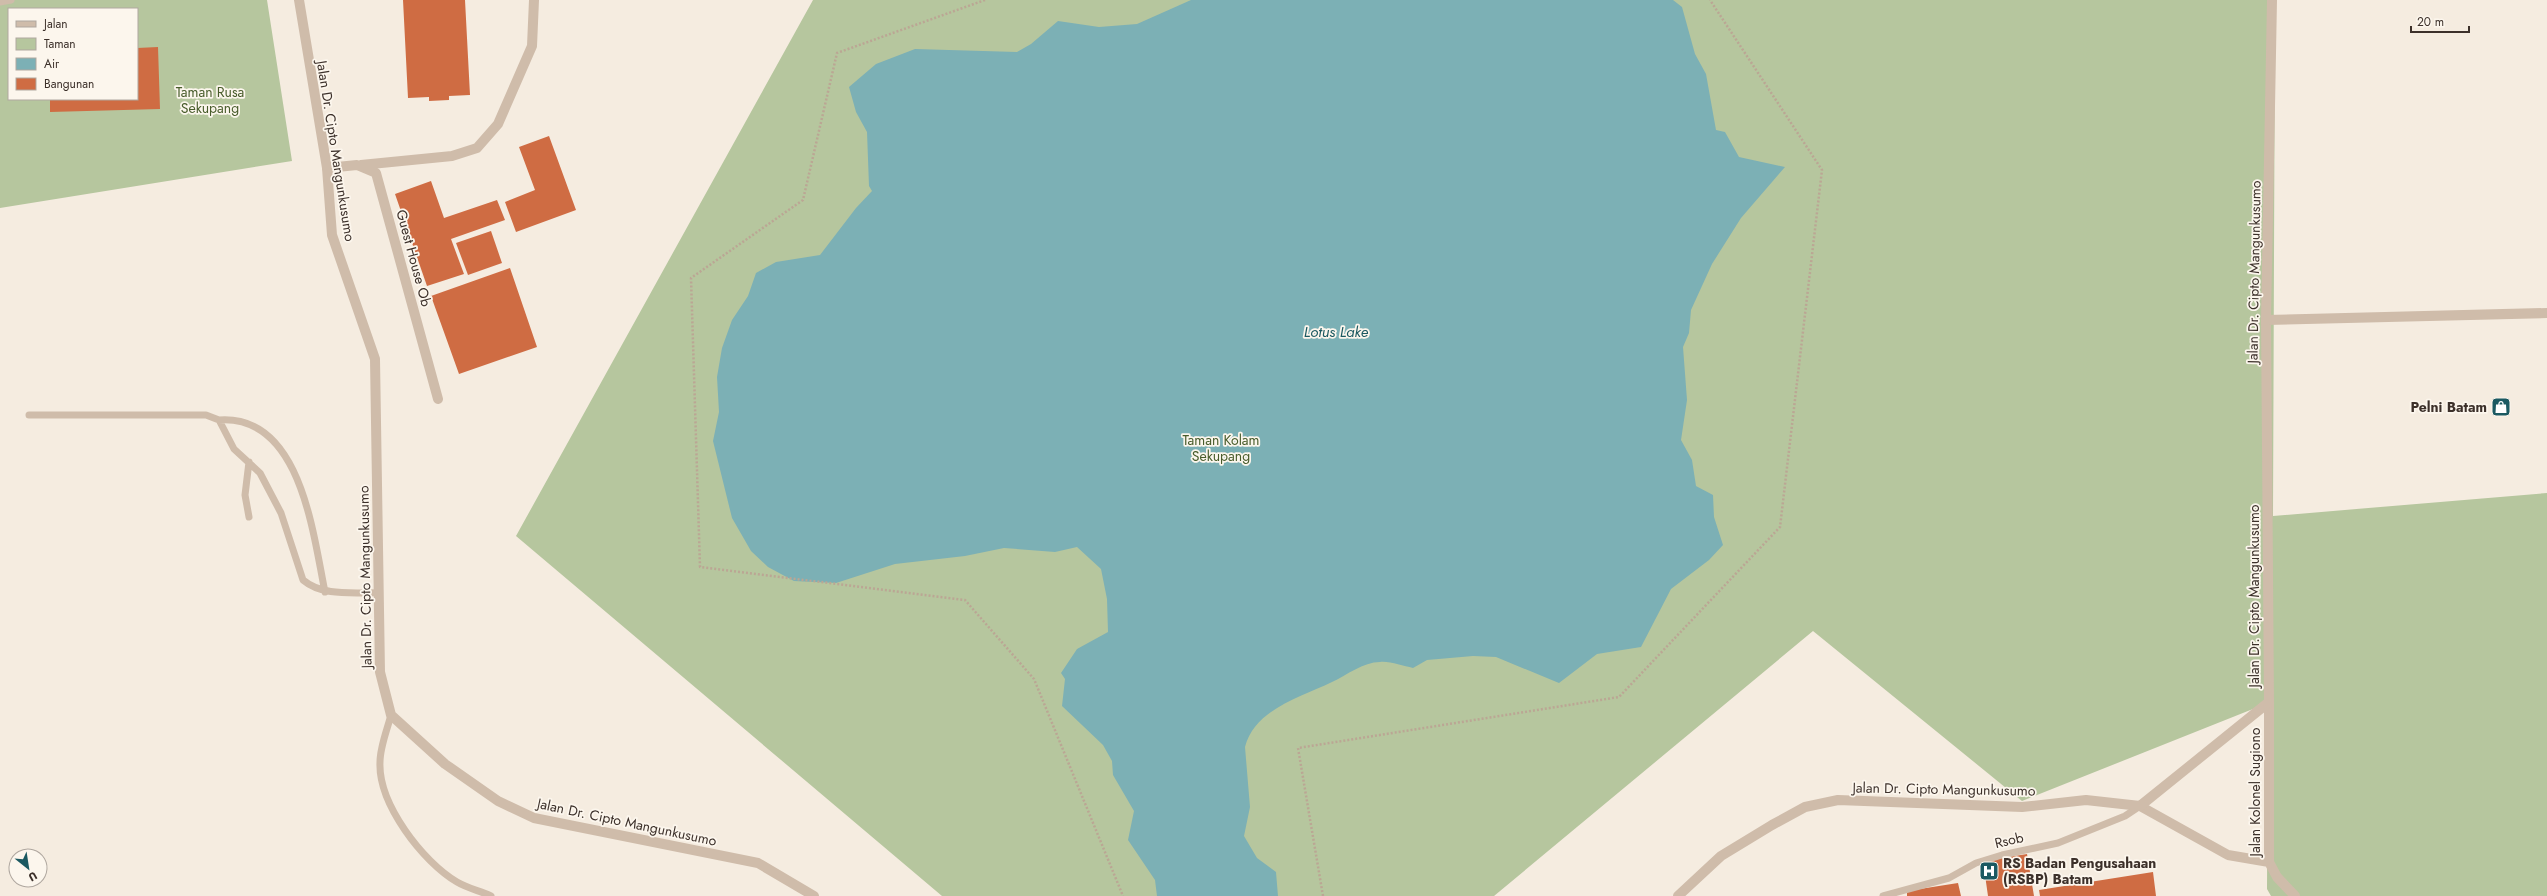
<svg xmlns="http://www.w3.org/2000/svg" width="2547" height="896" viewBox="0 0 2547 896" font-family="Jost,sans-serif">
<style>
.green{fill:#b6c69e;fill-rule:evenodd}
.water{fill:#7cb0b5}
.building{fill:#cf6c43}
.lines{fill:none;stroke-linecap:round;stroke-linejoin:round}
.path{stroke:#bba694;stroke-width:2.5;stroke-dasharray:2 2;stroke-linecap:butt}
.service{stroke:#cfbcaa;stroke-width:7}
.minor{stroke:#cfbcaa;stroke-width:10}
.tertiary{stroke:#cfbcaa;stroke-width:10}
.labels{text-anchor:middle;stroke-width:3.5;stroke-linejoin:round;paint-order:stroke}
.park-label{font-size:14px;fill:#485c2b;stroke:#fcf6ed}
.street-label{font-size:14px;fill:#3c302a;stroke:#fcf6ed}
.poi-label{font-size:14px;font-weight:bold;fill:#3c302a;stroke:#fcf6ed;text-anchor:end}
.water-label{font-size:15px;font-style:italic;fill:#1b5961;stroke:#fcf6ed}
</style>
<rect width="100%" height="100%" fill="#f5ece0"/>
<path class="green" d="M0,0H267L292,161L0,208ZM9,9H137V99H9Z
M813,0H2275L2273,516L2547,493V896H2271L2267,889L2268,703L2022,801L1813,631L1494,896H942L516,536Z"/>
<path class="water" d="M1191,0H1673L1682,7L1695,54L1706,74L1716,130L1725,132L1739,157L1785,167L1741,218L1712,264L1691,310L1689,333L1683,347L1687,400L1681,440L1692,460L1696,486L1713,495L1714,517L1723,545L1709,560L1671,589L1641,647L1597,654L1559,683L1496,657L1473,656L1427,660L1413,668C1403,666 1390,661 1380,662C1363,662 1347,675 1332,682C1301,697 1255,709 1245,747L1250,807L1244,836L1257,858L1276,872L1278,896H1157L1155,880L1128,840L1134,811L1113,775L1112,761L1103,745L1062,706L1065,679L1061,673L1077,649L1108,632L1107,599L1101,569L1077,547L1055,552L1004,548L965,556L895,564L836,583L794,581L768,567L751,551L732,518L713,441L719,412L717,377L722,348L732,320L748,296L756,273L776,262L820,255L856,208L872,191L869,186L867,132L856,112L849,87L876,64L915,49L1017,52L1031,44L1058,21L1099,27L1137,24Z"/>
<path class="building" d="M403,0H465L470,95L449,96V100L429,101V97L408,98Z
M158,47L160,109L50,112V99H137V48Z
M549,136L576,210L516,232L505,202L535,190L519,147Z
M431,181L444,218L497,200L505,220L451,239L464,274L427,286L395,194Z
M491,231L502,263L468,275L456,243Z
M510,268L537,347L459,374L431,296Z
M2027,854L2034,896H1988L1983,861Z
M2153,872L2156,896H2040L2039,890Z
M1958,883L1961,896H1907V891Z"/>
<g class="lines">
<path class="path" d="M985,0L837,53L803,200L691,278L700,567L965,600L1034,679L1123,896
M1323,896L1298,748L1619,697L1780,527L1822,170L1710,0"/>
<path class="service" d="M0,2L11,0
M29,415H206L219,420L234,449L260,473L281,513L303,580C323,597 354,592 379,593
M219,420C301,414 313,534 325,592
M249,462L245,495L249,517
M391,715C387,730 380,747 380,762C378,804 423,862 457,882C467,888 480,891 491,896
M1883,896L1949,878L1976,863L2002,855L2058,843L2125,816L2140,806"/>
<path class="minor" d="M361,165L452,156L477,148L498,124L532,46L534,0
M327,168L357,165L376,173L438,399
M2269,702V862L2277,877L2295,896
M2140,806L2228,855L2269,862"/>
<path class="tertiary" d="M299,0L327,168L332,235L375,359L380,672L391,715L445,764L498,801L534,818L758,863L814,896
M2266,320L2547,313
M1678,896L1721,856L1772,825L1805,807L1838,800L2022,807L2086,800L2140,806L2269,702L2266,320L2272,0"/>
</g>
<defs>
<g id="shop-square" transform="scale(1)"><rect x="-9" y="-9" width="18" height="18" rx="4" fill="#1b5961" stroke="#fcf6ed"/><path d="M-5-2.5h2.3a2.7 3.5 0 0 1 5.4 0H5L5.5 6h-11ZM-1.5-2.5h3a1.5 2.3 0 0 0-3 0Z" fill="#fff"/></g>
<g id="hospital-square" transform="scale(1)"><rect x="-9" y="-9" width="18" height="18" rx="4" fill="#1b5961" stroke="#fcf6ed"/><path d="M-5-5h3v3.5h4V-5h3V5h-3V1.5h-4V5h-3Z" fill="#fff"/></g>
</defs>
<g fill-rule="evenodd">
<use href="#shop-square" x="2501" y="407"/>
<use href="#hospital-square" x="1989" y="871"/>
</g>
<g class="labels">
<g class="park-label">
<text x="210" y="97">Taman Rusa<tspan x="210" dy="16">Sekupang</tspan></text>
<text x="1221" y="445">Taman Kolam<tspan x="1221" dy="16">Sekupang</tspan></text>
</g>
<g class="street-label">
<text transform="translate(336 151) rotate(81)" y="5">Jalan Dr. Cipto Mangunkusumo</text>
<text transform="translate(414 258) rotate(75)" y="5">Guest House Ob</text>
<text transform="translate(2254 272) rotate(-89)" y="5">Jalan Dr. Cipto Mangunkusumo</text>
<text transform="translate(365 577) rotate(-91)" y="5">Jalan Dr. Cipto Mangunkusumo</text>
<text transform="translate(2254 596) rotate(-90)" y="5">Jalan Dr. Cipto Mangunkusumo</text>
<text transform="translate(1944 789) rotate(1)" y="5">Jalan Dr. Cipto Mangunkusumo</text>
<text transform="translate(2255 792) rotate(-90)" y="5">Jalan Kolonel Sugiono</text>
<text transform="translate(627 822) rotate(12)" y="5">Jalan Dr. Cipto Mangunkusumo</text>
<text transform="translate(2009 840) rotate(-13)" y="5">Rsob</text>
</g>
<g class="poi-label">
<text x="2487" y="412">Pelni Batam</text>
<text x="2003" y="868" text-anchor="start">RS Badan Pengusahaan<tspan x="2003" dy="16">(RSBP) Batam</tspan></text>
</g>
<g class="water-label">
<text x="1336" y="337">Lotus Lake</text>
</g>
</g>
<rect x="8" y="8" width="130" height="92" fill="#fcf6ed" stroke="#afa79f"/>
<rect x="16" y="21" width="20" height="6" fill="#cfbcaa" stroke="#afa79f"/>
<text x="44" y="28" font-size="12" fill="#3c302a">Jalan</text>
<rect x="16" y="38" width="20" height="12" fill="#b6c69e" stroke="#afa79f"/>
<text x="44" y="48" font-size="12" fill="#3c302a">Taman</text>
<rect x="16" y="58" width="20" height="12" fill="#7cb0b5" stroke="#afa79f"/>
<text x="44" y="68" font-size="12" fill="#3c302a">Air</text>
<rect x="16" y="78" width="20" height="12" fill="#cf6c43" stroke="#afa79f"/>
<text x="44" y="88" font-size="12" fill="#3c302a">Bangunan</text>
<g transform="translate(28 868) rotate(150)"><circle r="19" fill="#fcf6ed" stroke="#afa79f"/>
<path d="M0-3L7 15L0 10L-7 15Z" fill="#1b5961"/>
<text y="-6" font-size="11" font-weight="bold" text-anchor="middle" fill="#3c302a">U</text>
</g>
<path d="M2411 26v6h58v-6" fill="none" stroke="#3c302a" stroke-width="2"/>
<text x="2417" y="26" font-size="12" fill="#3c302a" stroke="#fcf6ed" stroke-width="3" paint-order="stroke">20 m</text>
</svg>
